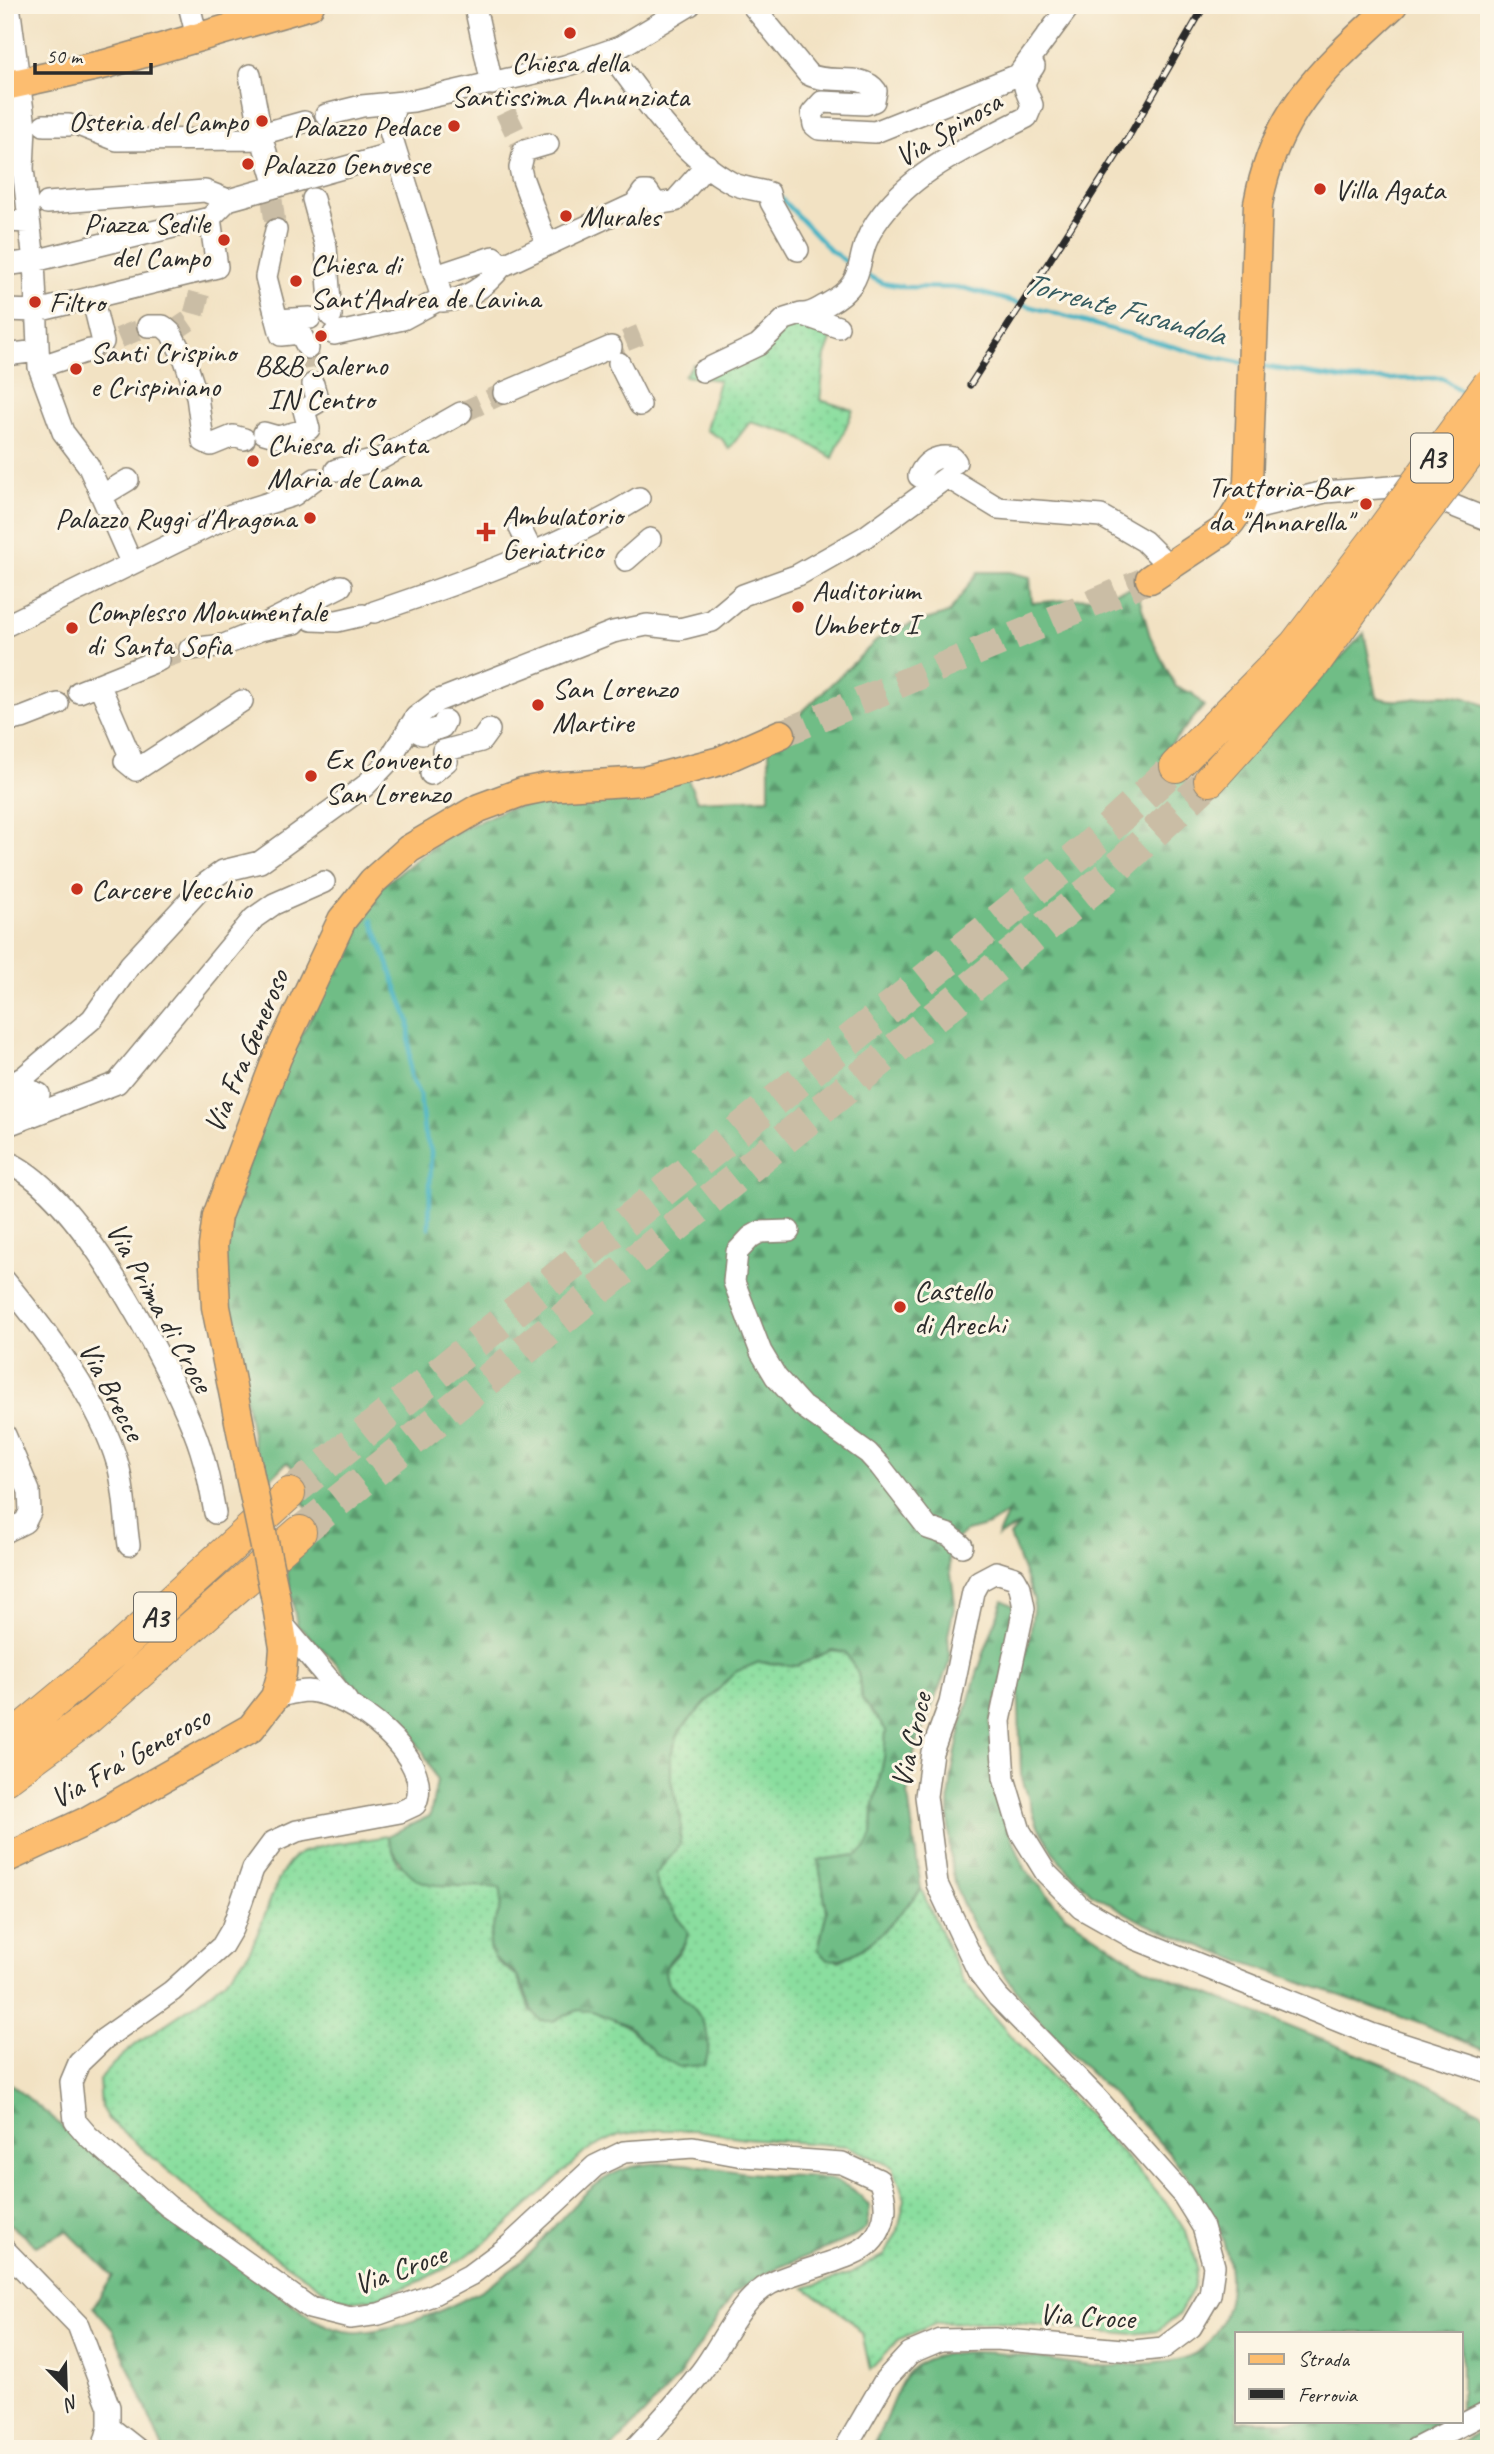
<svg xmlns="http://www.w3.org/2000/svg" width="1494" height="2454" viewBox="0 0 1494 2454" font-family="Caveat,sans-serif">
<style>
.grass{fill:url(#grass-dots);stroke:#5a8465;stroke-width:2}
.forest{fill:url(#forest-firs);stroke:#4d7458;stroke-width:2}
.lines{fill:none;stroke-linecap:round;stroke-linejoin:round}
.stream{stroke:#47b3c3;stroke-width:4.5}
.minor-tunnel{stroke:#cabda5;stroke-width:21;stroke-dasharray:21 10;stroke-linecap:butt}
.major-tunnel{stroke:#cabda5;stroke-width:28;stroke-dasharray:28 14;stroke-linecap:butt}
.highway-tunnel{stroke:#cabda5;stroke-width:32;stroke-dasharray:32 16;stroke-linecap:butt}
.minor-casing{stroke:#8e8677;stroke-width:24}
.major-casing{stroke:#8e8677;stroke-width:31}
.highway-casing{stroke:#8e8677;stroke-width:34}
.minor{stroke:#fff;stroke-width:21}
.major{stroke:#fcbd6f;stroke-width:28}
.highway{stroke:#fcbd6f;stroke-width:32}
.rail-casing{stroke:#2b2b2b;stroke-width:7}
.rail{stroke:#fcf5e5;stroke-width:4.5;stroke-dasharray:13;stroke-linecap:butt}
.major-bridge-casing{stroke:#8e8677;stroke-width:31;stroke-linecap:butt}
.highway-bridge-casing{stroke:#8e8677;stroke-width:34;stroke-linecap:butt}
.major-bridge{stroke:#fcbd6f;stroke-width:28}
.highway-bridge{stroke:#fcbd6f;stroke-width:32}
.poi-dot{fill:#c8321e;stroke:#fcf5e5;stroke-width:2.5}
.labels{text-anchor:middle;stroke-width:6;stroke-linejoin:round;paint-order:stroke}
.shield{fill:#fcf5e5;stroke:#6a6863;stroke-width:2}
.shield-label{font-size:28px;font-weight:bold;fill:#2b2b2b}
.poi-label{font-size:30px;fill:#2b2b2b;stroke:#fcf5e5;text-anchor:start}
.street-label{font-size:30px;fill:#2b2b2b;stroke:#fcf5e5}
.water-label{font-size:32px;font-style:italic;fill:#355b60;stroke:#fcf5e5}
</style>
<defs>
<pattern id="grass-dots" width="8" height="8" patternUnits="userSpaceOnUse" patternTransform="scale(1.75)"><rect width="8" height="8" fill="#8ade9f"/><path d="M2 2h.1M6 6h.1" fill="none" stroke="#77bf89" stroke-width="1.8" stroke-linecap="round"/></pattern>
<pattern id="forest-firs" width="22" height="20" patternUnits="userSpaceOnUse" patternTransform="scale(1.75)"><rect width="22" height="20" fill="#6fbd86"/><path d="M5 1l3.5 6h-7zM16 11l3.5 6h-7z" fill="#5b9a6e"/></pattern>
</defs>
<rect width="100%" height="100%" fill="#fcf5e5"/>
<filter id="ink" filterUnits="userSpaceOnUse"><feTurbulence type="fractalNoise" baseFrequency=".0143" numOctaves="2"/><feDisplacementMap in="SourceGraphic" scale="14" xChannelSelector="R" yChannelSelector="G"/><feConvolveMatrix kernelMatrix="1 2 1 2 8 2 1 2 1" color-interpolation-filters="sRGB"/></filter>
<filter id="wash" filterUnits="userSpaceOnUse"><feTurbulence type="fractalNoise" baseFrequency=".00686" numOctaves="4" result="noise"/><feDisplacementMap in="SourceGraphic" scale="28" xChannelSelector="R" yChannelSelector="G"/><feGaussianBlur stdDeviation="1.57" result="paint"/><feColorMatrix in="noise" values="0 0 0 0 0 0 0 0 0 0 0 0 0 0 0 0 0 1.4 0 .05"/><feComposite in="paint" operator="in"/></filter>
<g filter="url(#wash)">
<rect width="100%" height="100%" fill="#f2e2c3"/>
<path class="grass" d="M788,319L834,332L825,356L820,400L853,410L833,458L793,434L750,422L729,449L722,439L706,430L719,380L684,376L693,364L699,371Z
M832,1650L845,1652L858,1673L862,1699L886,1730L884,1758L873,1809L872,1835L867,1847L857,1855L818,1860L827,1911L818,1950L839,1961L862,1949L921,1889L963,1981L1020,2047L1082,2108L1169,2206L1187,2234L1197,2267L1193,2289L1178,2315L1157,2331L1133,2334L996,2321L937,2323L899,2339L870,2370L862,2333L844,2315L805,2288L849,2274L885,2255L898,2230L905,2199L893,2167L847,2146L745,2138L695,2130H652L619,2135L586,2151L498,2233L461,2260L423,2280L375,2298L351,2301L333,2296L241,2233L108,2119L101,2107L99,2080C139,2028 211,2009 248,1953C265,1928 274,1867 299,1854C324,1842 360,1842 387,1836L398,1864L477,1885L500,1888L504,1900L490,1938L497,1962L517,1976L531,2011L553,2021C561,2018 571,2011 579,2010C609,2005 636,2034 655,2053L691,2004C637,1962 682,1970 688,1932L658,1888L655,1875L680,1844L681,1819L671,1781V1754L680,1730L734,1672L759,1662L797,1666Z"/>
<path class="forest" d="M978,572H1009L1030,577L1032,603L1086,598L1136,587L1150,636L1176,687L1192,693L1204,706L1160,757L1205,801L1364,633L1377,697C1398,705 1419,696 1441,695C1458,694 1474,700 1489,707V2052L1421,2024L1221,1954L1144,1923L1091,1893L1060,1862L1037,1824L1021,1775L1018,1675L1030,1638L1034,1600L1010,1536L1020,1525L997,1537L1008,1513L989,1525L967,1531L947,1546L955,1603L948,1635L950,1661L915,1748L908,1796L921,1889C899,1915 863,1962 827,1960L818,1950L827,1911L818,1860L857,1855L867,1847L872,1835L873,1809L884,1758L886,1730L862,1699L858,1673L845,1652L832,1650L797,1666L759,1662L735,1672L680,1730L671,1754V1781L681,1819L680,1844L655,1875L658,1888L688,1932C685,1953 661,1959 666,1977C669,1992 682,1995 691,2005C706,2021 714,2045 704,2065L679,2067L655,2053L627,2025L592,2011L578,2010L553,2021H541C527,2008 528,1992 518,1977C508,1962 488,1964 490,1940C492,1921 506,1908 500,1888C441,1880 413,1903 387,1836L430,1816L437,1781L423,1751L395,1716L361,1696L333,1659L297,1625L285,1561L316,1529L324,1537L328,1533L302,1501L314,1489L287,1462L262,1487L218,1255L269,1095L381,887L445,837L506,809L686,775L697,801L769,798V744L878,639L909,625L949,613Z
M1003,1600L1013,1606L1014,1640L990,1723L996,1799L1025,1869L1065,1915L1144,1968L1407,2074L1480,2111L1489,2120V2396L1461,2415V2333H1237V2421H1449L1397,2449H870C886,2428 894,2387 910,2371C945,2334 1047,2362 1093,2366C1109,2367 1126,2365 1143,2364C1171,2362 1198,2361 1214,2335C1283,2226 1114,2103 1051,2033C1019,1997 961,1920 953,1874C936,1778 971,1689 1003,1600Z
M5,2079L85,2145L311,2318C327,2326 342,2334 361,2332C414,2327 475,2299 516,2266C551,2237 578,2187 622,2170C668,2153 722,2173 770,2175C810,2177 845,2172 870,2207L866,2228L849,2239L770,2271L734,2293L678,2378L611,2449H163L113,2330L93,2307L113,2276L67,2231L36,2246L5,2220Z
M1489,2425V2449H1454Z"/>
<g class="lines">
<path class="stream" d="M777,194L830,250L852,266
M865,274L882,283L905,287L964,288L1196,353L1243,363
M1262,366L1349,380L1442,378L1467,395
M372,920L409,1021L410,1076L420,1096L424,1133L431,1151L429,1228"/>
</g>
</g>
<g filter="url(#ink)">
<g class="lines">
<path class="minor-tunnel" d="M492,84L524,151
M272,200L276,230
M171,333L193,318L202,284L200,272
M308,348L313,384
M90,350L148,326
M618,361L611,347L640,335
M461,413L504,393
M159,660L190,649"/>
<path class="major-tunnel" d="M781,734L1150,579"/>
<path class="highway-tunnel" d="M289,1494L1086,849L1176,766
M300,1532L1107,877L1210,780"/>
<g class="minor-casing">
<path id="minor" d="M9,5L25,126L23,169L34,261L39,367L63,432L88,465L131,562
M189,5L197,37
M752,5L808,74C829,86 862,71 876,91L874,101L866,104L822,102L812,113L814,125L819,129L875,132L1018,75L1070,5
M476,11L492,84
M609,52C643,97 681,156 732,183C744,189 757,189 769,193L771,202L798,250
M250,75L262,139L276,186
M326,115L362,106L413,101L565,66L620,47L690,5
M44,125H69
M81,126L117,140L262,139
M261,134L304,122
M395,148L443,301C468,300 487,285 502,266L635,204L643,192H648L656,204L675,201L707,165
M313,199L326,247L331,316
M47,203L205,191L228,200
M5,221L29,222
M276,230L266,277L277,320L310,318
M547,245L522,177L520,168L524,151L548,144
M5,265L34,261L210,218
M436,276L493,257L502,266
M92,297L103,342
M5,310L37,311L217,267L210,218L228,200L382,157L395,148L389,128L396,103
M277,320L281,335L300,333L308,348
M148,326H163L171,333L185,360L197,396L203,441L211,445L233,436L244,439
M838,327L801,314C811,315 818,309 826,305C873,279 850,261 876,223C911,170 973,145 1027,117L1032,105C1024,84 1020,86 1034,66
M334,334L403,319L442,298
M5,355L38,351
M619,363L640,405
M39,367L90,350
M703,371L758,345L785,319L801,314
M504,393L611,347
M264,433L278,437L309,429L304,410L318,402L313,384
M336,470L380,459L461,413
M919,476C925,462 937,454 953,458L956,462L951,465
M103,495L128,480
M1237,513L1325,492L1404,486L1489,520
M520,528L533,554
M626,560L650,539
M374,612C466,581 556,549 639,498
M312,620L337,621L363,615
M269,622L341,586
M5,626L231,515L294,495L315,479
M190,649L224,645L260,630L295,623
M99,684L130,756L125,761L136,770L242,701
M79,692L159,660
M5,721L22,718L58,704
M409,727L422,734L442,727L445,721
M431,774L447,761L443,751L481,741L489,730
M5,1088L24,1077L92,1019L130,965L205,884L223,871L260,862L365,786L387,763L416,717L437,701L613,632L647,625L680,629L712,621L743,595L798,575L865,537L947,477L998,508L1101,516L1144,541L1171,568
M5,1103L34,1092L39,1094L37,1100L15,1110
M5,1126L117,1083L254,918L274,904L324,882
M5,1161C78,1190 165,1359 194,1431C205,1458 210,1485 215,1513
M789,1231L760,1232L751,1237L737,1252L734,1282L761,1352L776,1377L802,1406L868,1453L880,1466L928,1528L949,1535L962,1546
M5,1281C47,1332 100,1401 118,1465C125,1490 125,1519 129,1545
M5,1435L29,1491L30,1512L25,1522L5,1532
M280,1621L347,1701
M275,1697C285,1695 298,1691 308,1691C350,1693 437,1758 415,1805L400,1812L297,1831L273,1842L253,1869L232,1929L222,1946L172,1991L104,2039L79,2063L71,2082L75,2121L88,2136L168,2206L310,2308L350,2318L379,2314L430,2296L470,2275L509,2246L595,2166L624,2152L693,2147L743,2156L842,2163L879,2180C888,2202 888,2221 873,2240C858,2260 794,2270 770,2284C737,2302 723,2344 701,2372C680,2399 658,2424 634,2449
M5,2250L78,2325L109,2407V2427L103,2449
M109,2427L137,2449
M845,2449L885,2380L910,2353L941,2340L995,2339L1134,2351L1163,2348L1191,2327L1210,2295L1214,2266L1203,2227L1183,2195L1095,2096L998,1997L978,1971L937,1884L926,1796L932,1752L950,1703L973,1592L979,1581L996,1572L1015,1578L1020,1587L1024,1608L1000,1721L1004,1778L1020,1831L1046,1873L1081,1908L1136,1939L1371,2034L1489,2072
M1415,2449L1489,2411"/>
</g>
<g class="major-casing">
<path id="major" d="M5,86L106,64L310,5
M1150,579L1221,532C1237,518 1243,503 1248,483L1258,204C1275,109 1326,67 1393,5
M248,1466L216,1307L213,1246L217,1216L277,1058L342,920L373,881L409,849L479,808L522,792L547,787L644,781L720,761L781,734
M5,1859L87,1821L251,1728L275,1697L282,1673L284,1648L275,1595"/>
</g>
<g class="highway-casing">
<path id="highway" d="M1176,766L1295,645L1379,535
M1210,780L1314,664L1397,548
M5,1743L116,1651L289,1494
M5,1779L88,1718L300,1532"/>
</g>
<use href="#minor" class="minor"/>
<use href="#major" class="major"/>
<use href="#highway" class="highway"/>
<g class="rail-casing">
<path id="rail" d="M970,385L1128,138L1205,5"/>
</g>
<use href="#rail" class="rail"/>
<g class="major-bridge-casing">
<path id="major-bridge" d="M248,1466L275,1595"/>
</g>
<g class="highway-bridge-casing">
<path id="highway-bridge" d="M1379,535L1489,384
M1397,548L1489,428"/>
</g>
<use href="#major-bridge" class="major-bridge"/>
<use href="#highway-bridge" class="highway-bridge"/>
</g>
</g>
<g class="poi-dot">
<circle cx="570" cy="33" r="7"/>
<circle cx="262" cy="121" r="7"/>
<circle cx="454" cy="126" r="7"/>
<circle cx="248" cy="164" r="7"/>
<circle cx="1320" cy="189" r="7"/>
<circle cx="566" cy="216" r="7"/>
<circle cx="224" cy="240" r="7"/>
<circle cx="296" cy="281" r="7"/>
<circle cx="35" cy="302" r="7"/>
<circle cx="321" cy="336" r="7"/>
<circle cx="76" cy="369" r="7"/>
<circle cx="253" cy="461" r="7"/>
<circle cx="1366" cy="504" r="7"/>
<circle cx="310" cy="518" r="7"/>
<path d="M482.5 521.5h7v7h7v7h-7v7h-7v-7h-7v-7h7z"/>
<circle cx="798" cy="607" r="7"/>
<circle cx="72" cy="628" r="7"/>
<circle cx="538" cy="705" r="7"/>
<circle cx="311" cy="776" r="7"/>
<circle cx="77" cy="889" r="7"/>
<circle cx="900" cy="1307" r="7"/>
</g>
<g class="labels">
<g class="shield">
<rect x="1411" y="433.5" width="42" height="49" rx="5"/>
<rect x="134" y="1592.5" width="42" height="49" rx="5"/>
</g>
<g class="shield-label">
<text x="1432" y="468">A3</text>
<text x="155" y="1627">A3</text>
</g>
<g class="poi-label">
<text x="570" y="72" text-anchor="middle">Chiesa della<tspan x="570" dy="34">Santissima Annunziata</tspan></text>
<text x="248" y="131" text-anchor="end">Osteria del Campo</text>
<text x="440" y="136" text-anchor="end">Palazzo Pedace</text>
<text x="262" y="174">Palazzo Genovese</text>
<text x="1334" y="199">Villa Agata</text>
<text x="580" y="226">Murales</text>
<text x="210" y="233" text-anchor="end">Piazza Sedile<tspan x="210" dy="34">del Campo</tspan></text>
<text x="310" y="274">Chiesa di<tspan x="310" dy="34">Sant'Andrea de Lavina</tspan></text>
<text x="49" y="312">Filtro</text>
<text x="90" y="362">Santi Crispino<tspan x="90" dy="34">e Crispiniano</tspan></text>
<text x="321" y="375" text-anchor="middle">B&amp;B Salerno<tspan x="321" dy="34">IN Centro</tspan></text>
<text x="267" y="454">Chiesa di Santa<tspan x="267" dy="34">Maria de Lama</tspan></text>
<text x="1352" y="497" text-anchor="end">Trattoria-Bar<tspan x="1352" dy="34">da "Annarella"</tspan></text>
<text x="502" y="525">Ambulatorio<tspan x="502" dy="34">Geriatrico</tspan></text>
<text x="296" y="528" text-anchor="end">Palazzo Ruggi d'Aragona</text>
<text x="812" y="600">Auditorium<tspan x="812" dy="34">Umberto I</tspan></text>
<text x="86" y="621">Complesso Monumentale<tspan x="86" dy="34">di Santa Sofia</tspan></text>
<text x="552" y="698">San Lorenzo<tspan x="552" dy="34">Martire</tspan></text>
<text x="325" y="769">Ex Convento<tspan x="325" dy="34">San Lorenzo</tspan></text>
<text x="91" y="899">Carcere Vecchio</text>
<text x="914" y="1300">Castello<tspan x="914" dy="34">di Arechi</tspan></text>
</g>
<g class="street-label">
<text transform="translate(948 129) rotate(-31)" y="10">Via Spinosa</text>
<text transform="translate(246 1051) rotate(-67)" y="10">Via Fra Generoso</text>
<text transform="translate(160 1307) rotate(61)" y="10">Via Prima di Croce</text>
<text transform="translate(112 1391) rotate(62)" y="10">Via Brecce</text>
<text transform="translate(911 1740) rotate(-77)" y="10">Via Croce</text>
<text transform="translate(130 1757) rotate(-29)" y="10">Via Fra' Generoso</text>
<text transform="translate(400 2269) rotate(-20)" y="10">Via Croce</text>
<text transform="translate(1087 2316) rotate(3)" y="10">Via Croce</text>
</g>
<g class="water-label">
<text transform="translate(1124 308) rotate(15)" y="11">Torrente Fusandola</text>
</g>
</g>
<rect width="1494" height="2454" fill="none" stroke="#fcf5e5" stroke-width="28"/>
<rect x="1235" y="2332" width="228" height="91" fill="#fcf5e5" stroke="#a8a49b" stroke-width="2"/>
<rect x="1249" y="2354" width="35" height="10" fill="#fcbd6f" stroke="#a8a49b" stroke-width="2"/>
<text x="1298" y="2366" font-size="21" fill="#2b2b2b">Strada</text>
<rect x="1249" y="2389" width="35" height="10" fill="#2b2b2b" stroke="#a8a49b" stroke-width="2"/>
<text x="1298" y="2402" font-size="21" fill="#2b2b2b">Ferrovia</text>
<g transform="translate(66 2388) rotate(157)" stroke="#fcf5e5" stroke-width="5" paint-order="stroke">
<path d="M0-5L12 26L0 18L-12 26Z" fill="#2b2b2b"/>
<text y="-10" font-size="19" font-weight="bold" text-anchor="middle" fill="#2b2b2b">N</text>
</g>
<path d="M35 63v10h116v-10" fill="none" stroke="#2b2b2b" stroke-width="3.5"/>
<text x="46" y="63" font-size="21" fill="#2b2b2b" stroke="#fcf5e5" stroke-width="5" paint-order="stroke">50 m</text>
</svg>
